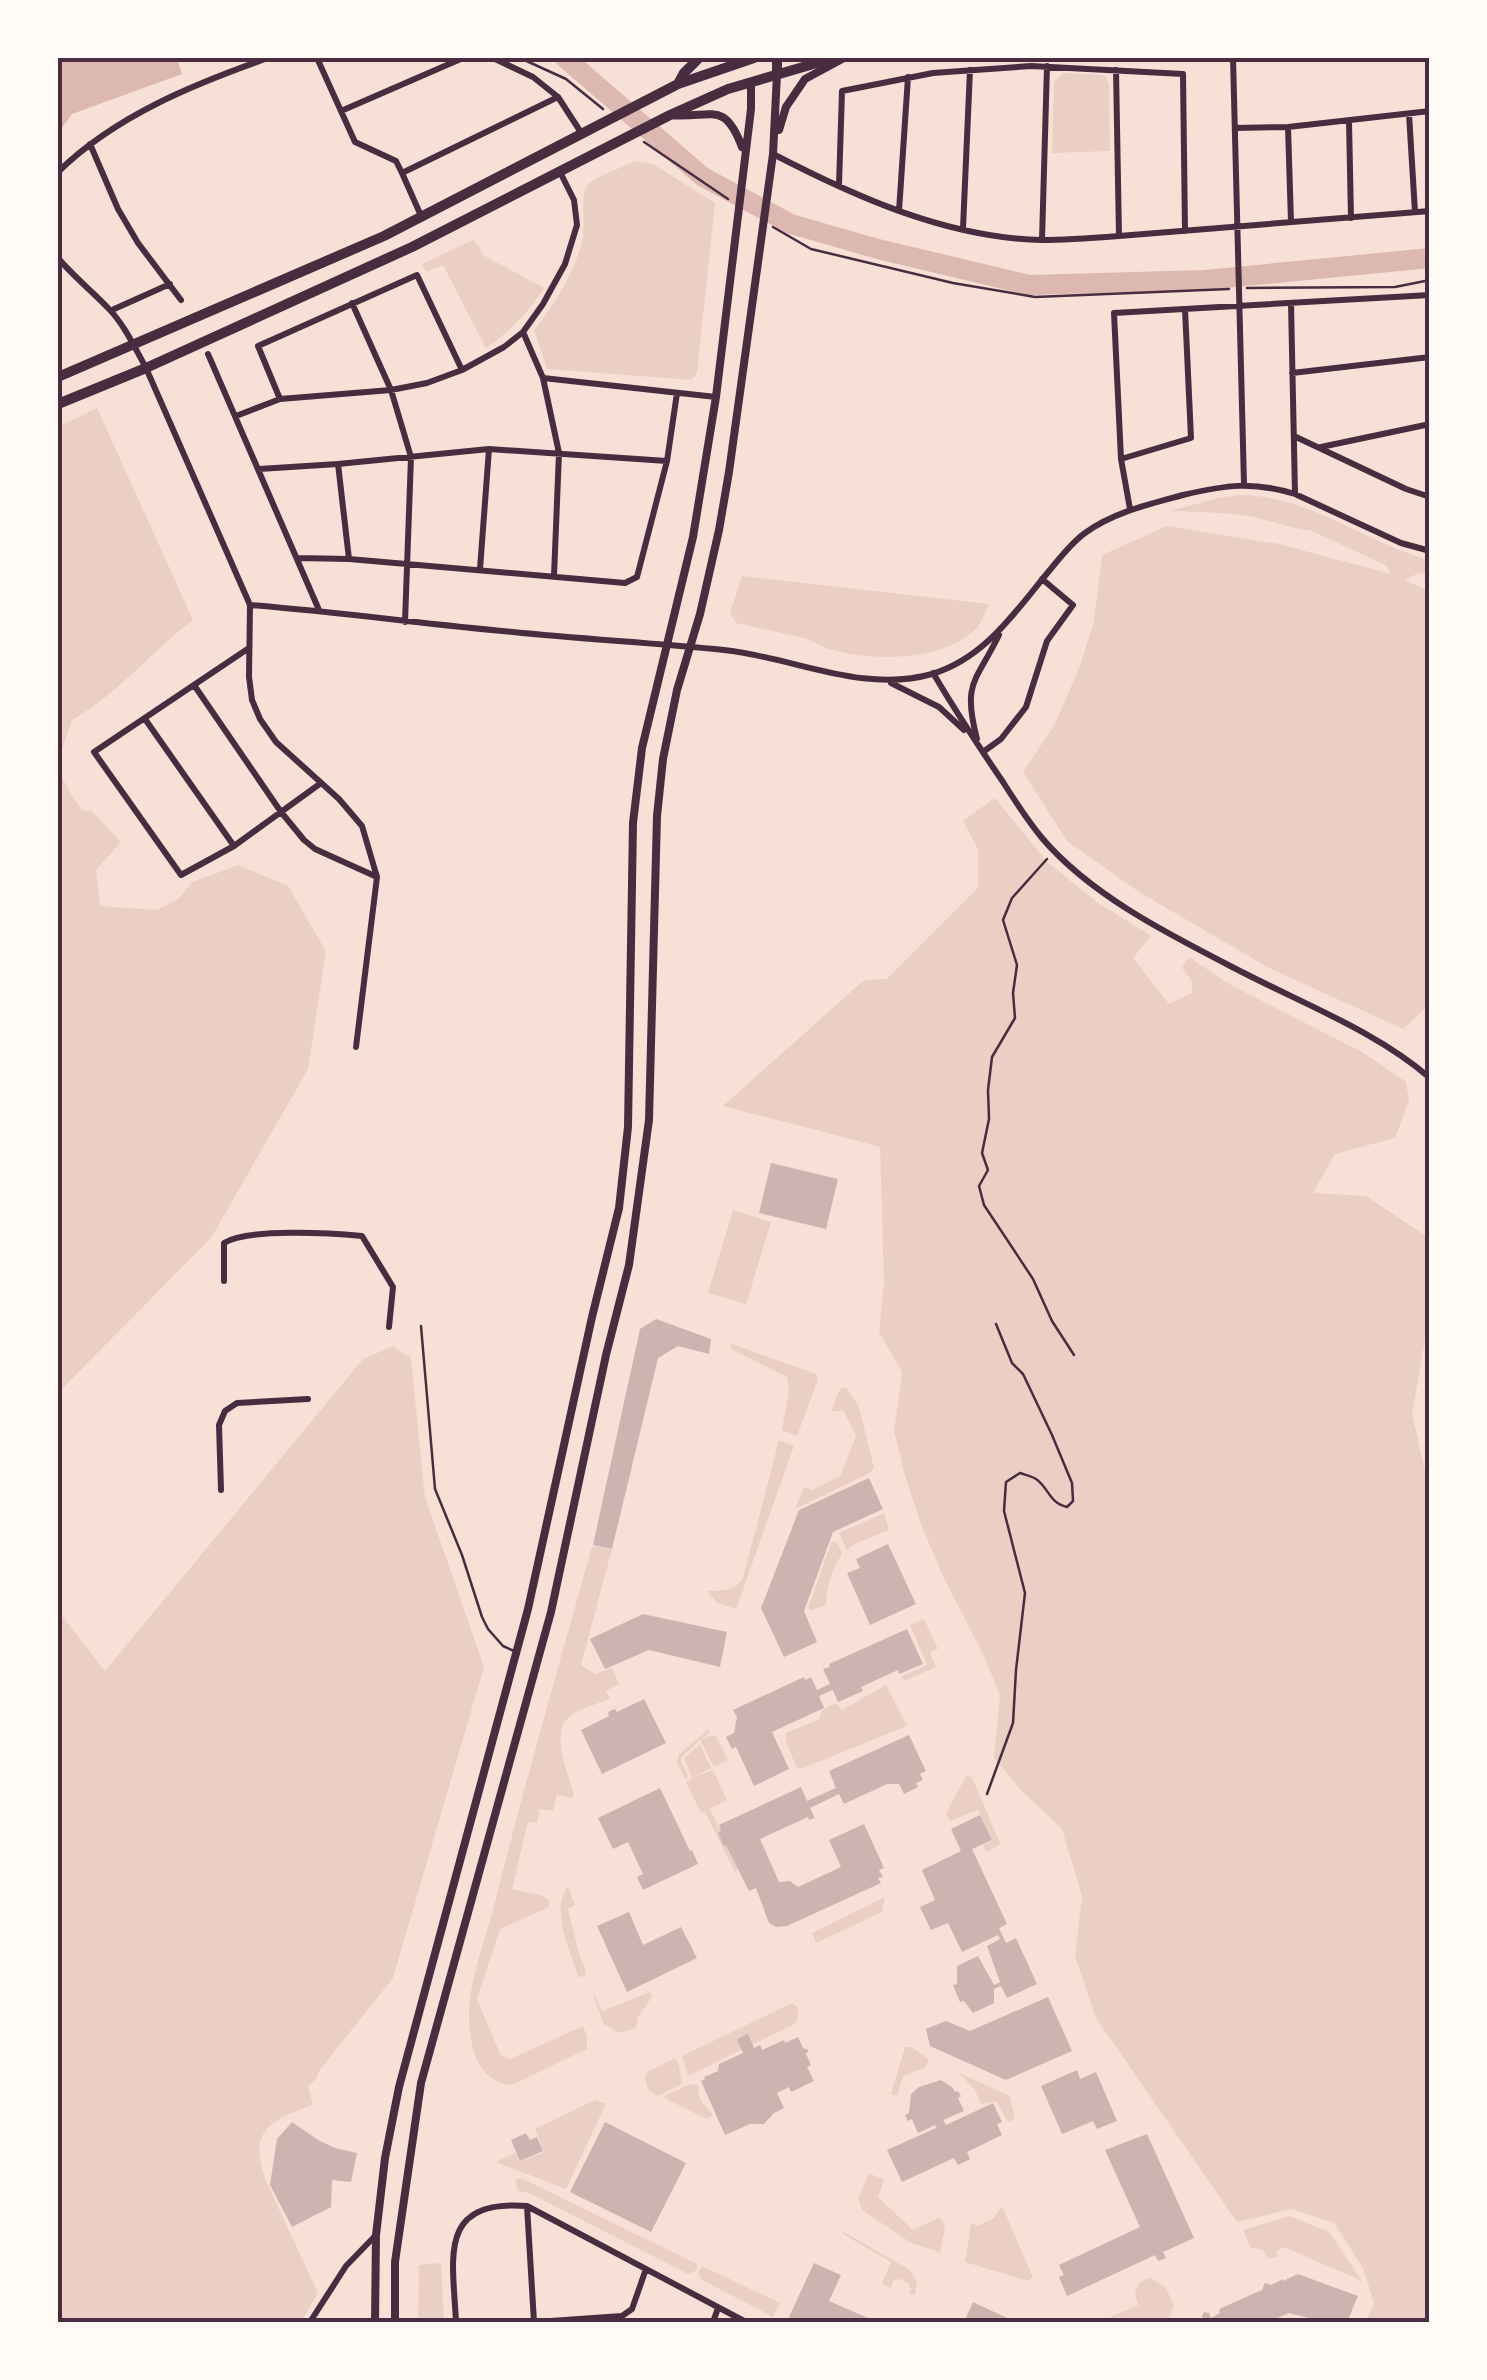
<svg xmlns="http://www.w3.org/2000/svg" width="1487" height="2380" viewBox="0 0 1487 2380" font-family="Raleway,sans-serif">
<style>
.green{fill:#ebcfc5}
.water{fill:#dcb8b0}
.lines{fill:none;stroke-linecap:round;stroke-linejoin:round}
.river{stroke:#dcb8b0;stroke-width:20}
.building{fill:#ccb4b1}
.path{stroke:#4a2c40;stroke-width:2.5}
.service{stroke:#4a2c40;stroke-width:2.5}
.minor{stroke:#4a2c40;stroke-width:6}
.tertiary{stroke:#4a2c40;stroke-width:8}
.primary{stroke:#4a2c40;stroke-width:10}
.neatline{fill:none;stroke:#4a2c40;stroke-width:4}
</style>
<rect width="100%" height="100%" fill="#f7e1d7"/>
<path class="green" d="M1063,73L1104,75L1109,83L1110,151L1052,153L1054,82Z
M635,161L653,164L715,203L697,373L691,380L547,369L534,330C555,304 574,274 582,241C586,227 580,194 587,186C594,177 623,167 635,161Z
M473,240L479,246L483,255L544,288C528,313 510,331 486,348L443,265L426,272L422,264Z
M97,408L193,620C151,652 118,694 72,720C56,766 53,768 82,810L92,811L121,842L96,870L100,906L157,910L178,899L193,882L238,865L288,886L326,951L308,1069L211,1238L58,1393V427Z
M1241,495C1310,496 1364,542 1429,560V572L1417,574L1404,580L1429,591V1005L1403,1029L1269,968L1139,892L1067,841L1023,772L1055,724L1080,666L1094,621L1102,555L1167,526L1279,544L1391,574L1387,566L1310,530C1292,529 1272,521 1253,517C1226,512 1198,512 1170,511L1218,498Z
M742,576L989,604C986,610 983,619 979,625C952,661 872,662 833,650C823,648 814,641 804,638C781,633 758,628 736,623L730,613Z
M995,798L1048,863L1097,902L1151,936L1133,958L1169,1004L1192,993V981L1182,968L1189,957L1231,985L1362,1052L1406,1082L1409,1101L1395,1138L1335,1154L1313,1193L1366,1196L1429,1238V1318L1412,1414L1430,1492L1429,2322H1366L1374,2303L1363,2268L1334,2223L1292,2209L1237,2222L1096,2018L1075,1956L1082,1896L1062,1829L1019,1788L994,1757L1000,1696L984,1656L941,1572L921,1524L905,1476L894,1431L902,1372L879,1332L884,1283L880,1147C828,1132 775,1120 723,1106L864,980L887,979L978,888V849L963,821Z
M733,1210L771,1222L746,1304L708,1293Z
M732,1344L816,1374L818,1379L797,1436L782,1430L789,1389L787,1377L731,1349L730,1345Z
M393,1346L411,1358L425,1497L484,1667L393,1978L319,2071L317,2078L308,2086L313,2105C269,2120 248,2131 266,2181L318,2293L301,2322H58V1611L105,1671L363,1359Z
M842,1388H847L859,1407L874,1468L868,1474L795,1509L804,1487L812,1490L840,1476L856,1436L843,1410L831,1412L838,1393Z
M779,1440L794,1446L736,1609L717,1603L707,1591C722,1591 735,1591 743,1578Z
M884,1513L889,1530L855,1544L847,1550L839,1533Z
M832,1541L837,1543L842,1554C831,1571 827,1585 826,1605L812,1610L808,1608Z
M592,1546L612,1549L581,1665L595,1674L612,1668L619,1684L606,1691L610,1699C598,1704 576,1709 567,1719C551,1735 569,1775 574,1795L572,1798L557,1795L553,1811L540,1809L537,1823L528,1822L512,1889L543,1896L549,1900V1907L500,1929L477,1999L501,2056L510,2059L583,2026L587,2036V2049L512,2085C483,2083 473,2058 470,2032C464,1990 484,1946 494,1906C524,1785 559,1666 592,1546Z
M924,1619L938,1649L930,1652L936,1667L904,1681L902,1676L927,1665L910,1625Z
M886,1685L907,1726L801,1769L796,1767L786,1741V1733L820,1719L821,1711L835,1703L842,1710Z
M708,1730L710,1732L701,1740L713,1735L716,1736L728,1760L714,1767L700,1740L682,1757L681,1762L689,1777L685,1779L677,1762L679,1754Z
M700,1744L711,1768L693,1777L713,1770L727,1800L710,1809L739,1869L735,1872L705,1812L701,1813L686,1782L692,1778L684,1758Z
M966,1776L972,1777L1000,1843L999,1845L986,1852L983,1845L992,1841L978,1810L950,1821L946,1813Z
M568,1886L575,1905L568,1909L579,1954L586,1971L585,1976L581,1977L578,1976C570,1950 550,1910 568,1886Z
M885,1897L882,1912L816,1943L812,1933Z
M650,1992L652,1997L638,2017L636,2028L619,2033L604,2024L593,1995L594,1994L602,2011Z
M792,2003L797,2007L799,2013L795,2024L688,2076L682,2056Z
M905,2047H911L929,2059L926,2067L903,2076L897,2096L891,2094Z
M675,2058L679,2065L682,2084L658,2096L649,2091L645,2079L647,2072Z
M959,2073L1010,2096L1015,2119L1008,2122L996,2101L981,2104L975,2090Z
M690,2084L698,2085L700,2100L713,2115L706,2119L663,2097Z
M595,2100L606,2104L566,2189L496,2162L516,2152L520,2162L544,2152L535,2129Z
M869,2173L884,2180L878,2197L913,2230L938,2218L943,2221L945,2228L940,2252L911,2243L862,2210L858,2198Z
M521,2178L697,2264V2270L688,2274L529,2193L518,2191L515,2180Z
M1002,2206L1033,2277L1028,2281L965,2262L971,2223L977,2226L994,2218Z
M1289,2216L1329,2232L1362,2281L1284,2247L1276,2252L1278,2256L1269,2259L1263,2250L1251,2248L1243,2230Z
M844,2232L910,2270L917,2282L915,2295L909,2294L911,2289L908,2283L899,2279L894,2280L891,2288L882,2283L891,2262L843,2234Z
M441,2263L444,2322H418L419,2265Z
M702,2266L780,2303L773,2317L702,2280L698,2273Z
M1150,2277L1166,2288L1174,2306L1167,2322H1124L1110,2317L1138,2305L1135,2292L1139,2283Z"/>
<path class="water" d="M58,58H177L182,74L72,114L58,133Z"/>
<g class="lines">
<path class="river" d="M565,58L703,177L791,224L878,249L1029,285L1205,280L1430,258"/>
</g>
<path class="building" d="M771,1163L838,1179L826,1229L759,1213Z
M656,1319L711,1339L709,1354L678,1346L658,1358L612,1549L593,1545L640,1329Z
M869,1478L883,1509L833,1532L804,1611L817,1642L784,1657L761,1608L799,1510Z
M888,1544L916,1604L870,1625L847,1573L860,1568L856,1559Z
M643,1614L727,1632L720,1667L649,1650L605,1669L590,1639Z
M907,1629L923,1664L899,1674L898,1670L861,1687L863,1691L838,1702L833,1690L819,1696L824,1708L772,1732L789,1769L754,1786L736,1747L732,1749L726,1737L734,1733L737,1717L733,1710L804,1677L805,1680L811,1677L817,1690L830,1684L823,1669L830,1667L829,1664Z
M644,1699L666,1743L602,1774L581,1730L609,1716L608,1712L615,1709L617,1712Z
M909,1735L926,1771L920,1774L923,1780L916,1783L918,1787L904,1794L899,1784H887L844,1804L839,1794L810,1808L815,1818L809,1820L808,1817L760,1839L779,1882L790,1881L798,1887L841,1867L829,1840L864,1824L884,1868L879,1870L883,1877L878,1878L881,1883L787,1926L776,1927L769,1923L756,1888L749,1891L726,1845L724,1846L718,1833L721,1831L719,1825L801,1787L807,1801L836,1788L829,1771Z
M660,1788L690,1851L692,1850L698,1864L643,1890L637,1877L643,1874L628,1842L613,1849L598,1818Z
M980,1815L992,1840L972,1849L1007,1924L999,1928L1006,1943L1016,1938L1037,1984L1007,1998L1001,1986L994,1989V2003L973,2013L964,2001L960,2002L953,1985L957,1984V1966L978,1956L994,1985L1000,1982L987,1946L1000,1939L998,1935L962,1952L948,1923L931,1930L920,1907L935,1900L922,1870L961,1851L951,1829Z
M629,1912L643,1945L681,1927L697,1958L627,1992L597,1926Z
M1048,1997L1072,2051L1006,2080L930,2046L926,2029L946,2021L970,2031Z
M748,2034L754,2048L760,2045L762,2050L784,2040L785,2043L798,2037L803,2048L809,2050L806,2054L811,2065L807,2067L814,2081L791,2092L789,2087L777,2093L784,2108L774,2113L764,2124H750L725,2135L701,2081L705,2079L704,2077L718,2071L719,2064L743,2053L737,2039Z
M1077,2070L1080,2079L1096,2072L1117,2121L1097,2129L1093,2121L1062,2134L1041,2086Z
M941,2080L953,2088L955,2092L958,2091L961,2096L958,2098L964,2111L943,2120L946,2125L993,2103L1002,2122L997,2124L1002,2135L967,2152L970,2159L958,2165L954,2158L902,2182L887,2150L936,2128L935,2125L918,2133L912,2119L908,2121L905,2115L909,2113L911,2094L919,2087Z
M292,2122L318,2140L335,2148L357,2153L351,2182L332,2180L331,2207L292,2227L270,2185L277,2139Z
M605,2122L686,2163L651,2232L570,2192Z
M526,2133L530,2140L537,2137L543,2151L520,2161L511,2140Z
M1147,2134L1194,2238L1163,2252L1166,2258L1158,2261L1155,2255L1067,2296L1059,2277L1064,2275L1059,2265L1140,2227L1105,2150Z
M814,2263L841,2275L829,2301L877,2322H801L789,2317Z
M1298,2274L1358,2296L1347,2322H1324L1289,2313L1268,2322H1205L1202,2316L1204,2312L1209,2313L1211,2318L1220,2313L1219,2309L1262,2290L1265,2283L1271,2285L1283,2279V2281Z
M973,2302L1007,2318L1005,2322H964Z"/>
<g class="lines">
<path class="path" d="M520,58L566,79L603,109
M644,142L728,199
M773,227L811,249L953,283L1035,297L1229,289
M1247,288L1395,287L1430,280
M1047,859L1012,898L1003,920L1017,965L1013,993L1015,1018L992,1057L988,1090L989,1119L982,1153L988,1170L979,1186L984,1205L1033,1279L1052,1321L1074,1355
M987,1794L1013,1723L1016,1670L1025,1593L1004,1511L1006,1482L1020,1473C1025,1475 1031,1476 1036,1479C1049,1488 1049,1503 1067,1507L1073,1501L1072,1483L1052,1435L1023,1374L1012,1363L996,1324"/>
<path class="service" d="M421,1326L435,1489L462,1555L482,1617L488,1629L503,1646L514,1651"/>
<path class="minor" d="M317,58L355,142L396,161L402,173L558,97
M493,58L533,77L558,97L582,134
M1233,58L1244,484
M1116,70L1119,236
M341,111L463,58
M1409,114L1415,212
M1349,121L1351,218
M1288,127L1291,222
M1235,128L1288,127L1430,111
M90,144L118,209L138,243L181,300
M773,154C856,197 947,238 1042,240C1067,240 1093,238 1119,236L1430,211
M58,172C115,116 194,84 268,58
M402,173L422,218
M839,185L842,91L933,73L1031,66L1183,74L1185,231
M899,211L908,77
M963,228L970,70
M1042,240L1047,66
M58,258C73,276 92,291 108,308C124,324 135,348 146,368L250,605C338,612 425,624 513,632C583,639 654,643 724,650C793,657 862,694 932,674C985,658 1015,612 1049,571C1060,558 1071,543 1085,533C1114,512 1150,504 1183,495C1226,485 1252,481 1295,494L1401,543L1430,551
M352,303L391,390L411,457L405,622
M1291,303L1295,494
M112,310L170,284
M523,332L543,378L559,453L554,576
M208,354L319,610
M1292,373L1430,357
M543,378L716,397
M280,399L258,346L417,275L462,370
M236,416L280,399L391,390L427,383L462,370L504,347L523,332L543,304L565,264L577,225L574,200L560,172
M1294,436L1406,489L1430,497
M1321,447L1430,424
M1121,459L1191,438L1185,309
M338,464L349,559
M259,469L338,464L489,449L667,461
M1130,509L1121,459L1114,313L1430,295
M298,558L349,559L625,583L637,577L667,461L677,393
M480,569L489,449
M250,605L249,677L252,700L260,719L276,742L339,799L362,826L377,877L356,1047
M249,648L94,752L181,875L234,846L321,783
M933,673C955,710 979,747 1003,782C1015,801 1028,821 1042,838C1093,898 1176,938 1244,973C1306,1005 1377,1032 1430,1078
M891,683L939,707L964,730
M194,685L281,812L304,840L315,849L377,877
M145,719L234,846
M977,739C962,682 976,682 999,635
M983,752L1001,739L1026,707L1047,641L1073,605L1042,579
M224,1281V1243C249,1228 331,1233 362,1236L393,1287L389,1327
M221,1490L219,1425L225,1411L237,1403L308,1399
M527,2206L534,2322
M310,2322L346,2266L375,2236
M456,2322C453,2258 437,2199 527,2206L746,2322
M536,2322L622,2316L632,2309L646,2269
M713,2322L718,2308"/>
<path class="tertiary" d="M670,115C711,119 724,99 742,147
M779,130L786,107L805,79L844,58
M375,2322L376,2235L385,2158L399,2087L528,1609L592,1317L619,1208L628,1127L633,823L642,748L693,537L716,397L751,109V82
M395,2322V2262L421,2083L551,1612L606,1355L629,1265L649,1120L657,816L663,759L677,690L700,614L719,530L729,472L773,154L777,74"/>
<path class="primary" d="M777,74V58
M678,84L684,73L699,58
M58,377L384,236L678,84L754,58
M58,404L146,368L412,247L670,115L728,89L834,58"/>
</g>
<rect width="1487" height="2380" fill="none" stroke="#fffaf5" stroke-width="120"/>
<rect x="60" y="60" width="1367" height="2260" class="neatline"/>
</svg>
